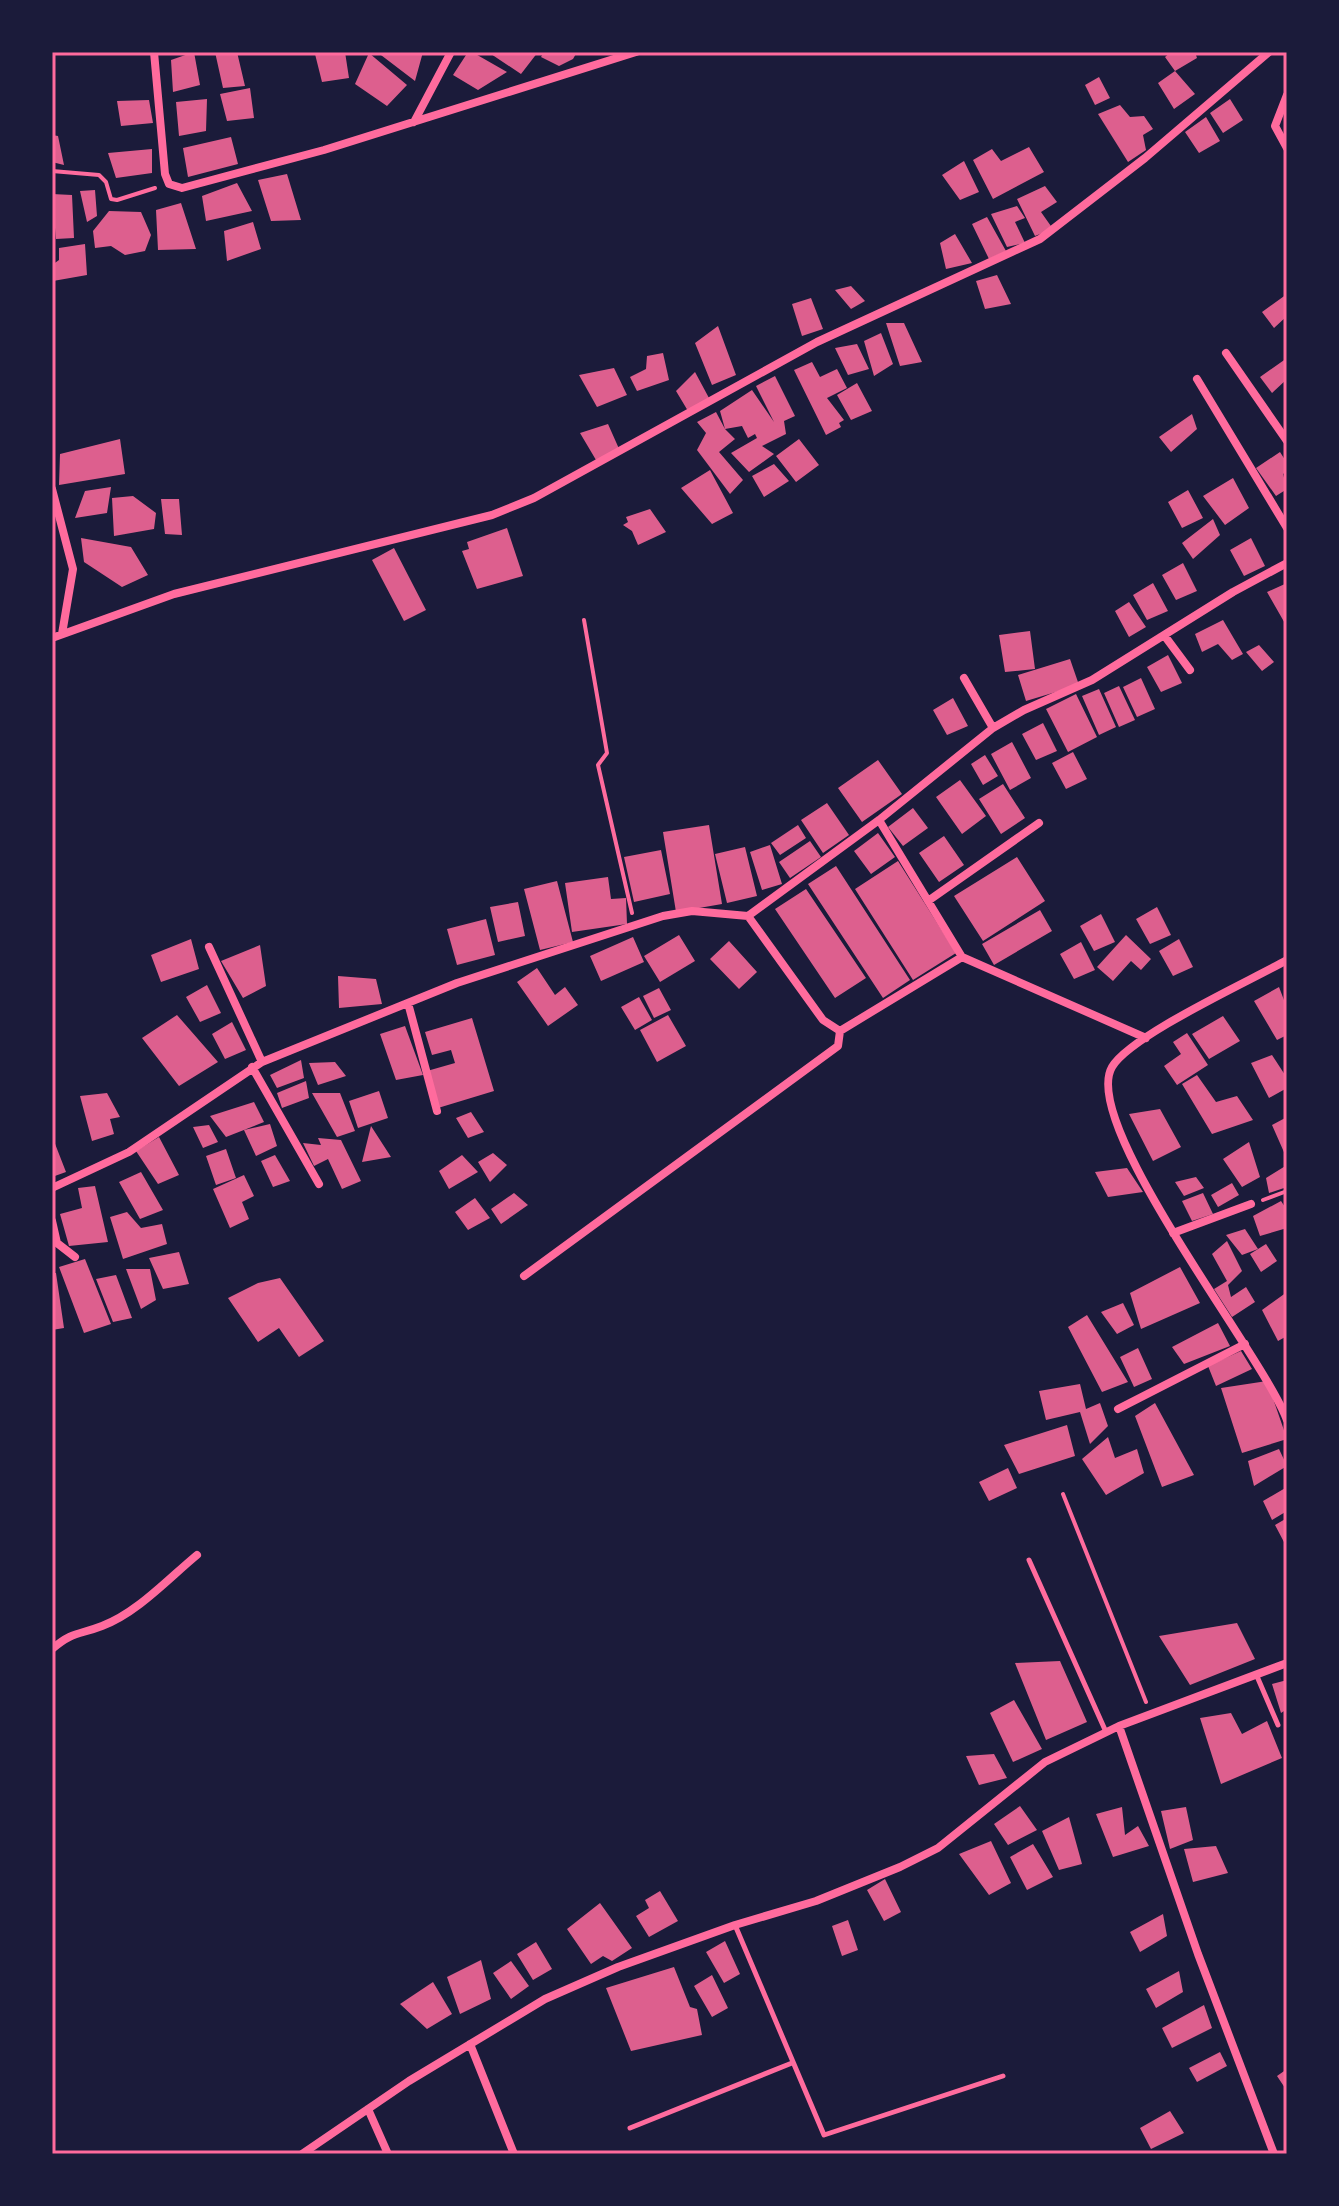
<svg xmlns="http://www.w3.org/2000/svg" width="1339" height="2206" viewBox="0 0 1339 2206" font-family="'DM Sans',sans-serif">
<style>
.building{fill:#dd5f8e}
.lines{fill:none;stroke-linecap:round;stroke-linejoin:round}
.path{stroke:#ff6b9d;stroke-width:4}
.service{stroke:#ff6b9d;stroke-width:5}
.minor{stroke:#ff6b9d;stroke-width:8}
.neatline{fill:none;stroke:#ff6b9d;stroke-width:3}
</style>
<rect width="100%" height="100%" fill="#1b1b3a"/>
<path class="building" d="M194,52L200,85L173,92L171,60Z
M215,52H237L245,86L223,88Z
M345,52L349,78L322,82L315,54Z
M377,52H423L415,81Z
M468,52H472L507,72L478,90L453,75Z
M488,52H538L521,74Z
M544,52H577L573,59L559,66L541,57Z
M1171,52H1195L1197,58L1175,71L1195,94L1174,109L1158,83L1175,71L1165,57Z
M369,53L407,85L387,106L355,84Z
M1099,77L1110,98L1095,105L1085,85Z
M250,88L254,118L227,121L220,94Z
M207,99L206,131L179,136L176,102Z
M1230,99L1243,120L1223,133L1210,113Z
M149,100L153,123L121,126L117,101Z
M1120,105L1130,117L1144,116L1153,129L1143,135L1146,150L1128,162L1098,114Z
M1206,117L1220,141L1199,153L1185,132Z
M52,135L58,136L64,165L52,162Z
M231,137L238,164L188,177L183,148Z
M1029,147L1044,172L993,199L973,160L992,149L1001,161Z
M152,149V173L116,178L108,153Z
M964,161L979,192L960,200L942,175Z
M287,174L301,220L271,221L258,180Z
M237,183L252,211L206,221L202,196Z
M1045,186L1057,202L1041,212L1053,229L1035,236L1017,199Z
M95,190L97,216L87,222L80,191Z
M52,194L72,195L74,238L56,239Z
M181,203L196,249L158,250L156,210Z
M1017,206L1025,218L1015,222L1025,243L1007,247L991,214Z
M109,211L141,212L151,235L145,251L125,255L111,246L95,248L93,231Z
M987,217L1006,251L989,259L972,224Z
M253,222L261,249L227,261L224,231Z
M955,234L972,263L946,269L940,243Z
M85,244L87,275L53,281L52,265L59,260V248Z
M997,275L1011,304L985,309L976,281Z
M851,286L865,301L851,309L835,290Z
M1287,294V316L1274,328L1262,312Z
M811,298L823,329L802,336L792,304Z
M886,323H904L922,362L900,366Z
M718,326L736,375L712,385L695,343Z
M881,333L893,364L874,376L864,341Z
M857,344L869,369L848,375L835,348Z
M663,353L669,380L637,391L630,377L646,369L647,356Z
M1287,358V379L1272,393L1260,377Z
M812,362L820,377L837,369L847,388L827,398L844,420L839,423L841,427L826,435L794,370Z
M614,368L627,395L597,407L579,375Z
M695,372L709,398L688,411L676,391Z
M775,376L795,416L784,421L786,434L762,446L774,454L749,472L731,453L757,438L755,434L748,438L742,426L725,429L735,439L719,452L743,480L730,494L697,450L706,433L697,422L716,412L725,429L720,411L752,390L774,422L756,386Z
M857,383L872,411L851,420L837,395Z
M1192,414L1197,429L1171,452L1159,437Z
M608,424L620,451L596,460L580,433Z
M120,439L125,474L59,485L60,454Z
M799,439L819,465L796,482L776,456Z
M1280,452L1287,463V471L1283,474L1287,489L1276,496L1256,468Z
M774,464L789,481L764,497L752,476Z
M710,470L733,513L712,524L681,488Z
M1233,478L1249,508L1225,525L1203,496Z
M111,487L107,513L75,518L85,491Z
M1188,490L1203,518L1182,528L1168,502Z
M133,496L156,513L154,529L114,536L112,498Z
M161,499H179L182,535L165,534Z
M650,509L666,532L638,545L632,531L623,525L628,522L626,517Z
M1213,519L1220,535L1193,559L1182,543Z
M507,528L523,576L477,589L462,551L469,549L467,542Z
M81,538L131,547L148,575L122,587L84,562Z
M1251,538L1265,566L1244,576L1230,550Z
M394,548L426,610L404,621L372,560Z
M1183,563L1197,591L1176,600L1162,575Z
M1153,583L1168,611L1147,620L1133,595Z
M1287,583V627L1267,592Z
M1129,602L1146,627L1129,637L1115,611Z
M1223,620L1243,654L1232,660L1218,644L1202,652L1195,634Z
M1030,631L1035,669L1005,672L999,635Z
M1259,645L1274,662L1262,671L1246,652Z
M1168,655L1182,683L1161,692L1147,667Z
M1070,659L1079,685L1026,701L1018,675Z
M1141,678L1155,709L1137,717L1123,687Z
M1119,686L1135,720L1119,727L1104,693Z
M1099,689L1116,727L1099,735L1082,696Z
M1076,694L1097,737L1068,752L1046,709Z
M953,698L968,726L947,735L933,710Z
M1043,723L1057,751L1036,760L1022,734Z
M1012,742L1031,778L1010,790L991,754Z
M1073,752L1087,779L1066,789L1052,763Z
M985,755L998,776L983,785L971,764Z
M878,760L902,794L862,822L838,788Z
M960,780L986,816L962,834L936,797Z
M1003,784L1025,818L1001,834L979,799Z
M827,803L849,835L823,853L801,820Z
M913,808L928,828L903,846L888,827Z
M709,825L722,904L676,912L663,832Z
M798,825L806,838L780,855L771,843Z
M878,833L895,857L871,874L854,851Z
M944,836L964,865L939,882L919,853Z
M810,841L821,857L790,878L779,862Z
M770,845L782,884L762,890L750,852Z
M745,847L757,896L727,903L715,854Z
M661,850L670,894L634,902L624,857Z
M1017,857L1045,901L983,941L954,896Z
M898,861L956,953L913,980L855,889Z
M836,866L910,980L883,998L808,884Z
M608,877L611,899L626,898L627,924L572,932L565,883Z
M557,881L573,942L540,950L524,889Z
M806,889L866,978L835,998L775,909Z
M518,902L525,936L498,942L490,907Z
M1157,907L1171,935L1150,944L1136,919Z
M1040,910L1052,931L994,965L982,944Z
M1101,914L1115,942L1094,951L1080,926Z
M486,919L495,955L457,965L447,929Z
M679,935L695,961L660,982L644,956Z
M1126,935L1151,959L1141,970L1131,961L1113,981L1097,967Z
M633,937L644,962L601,981L590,956Z
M191,939L199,969L161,982L151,955Z
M1179,939L1193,967L1173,976L1159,951Z
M729,941L757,972L739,989L710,959Z
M1081,942L1095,970L1074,979L1060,954Z
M260,945L266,986L243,998L221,961Z
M537,968L555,995L565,987L578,1005L548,1026L517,982Z
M338,976L376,979L382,1004L339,1008Z
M207,985L221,1013L200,1022L186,997Z
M1279,987L1287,1008V1035L1277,1040L1254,1001Z
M659,988L671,1010L654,1018L643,996Z
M639,997L652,1020L635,1030L621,1007Z
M177,1015L218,1062L179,1086L142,1038Z
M668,1015L686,1046L657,1062L640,1030Z
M1223,1016L1240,1041L1209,1059L1192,1034Z
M472,1018L494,1091L438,1108L427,1071L455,1063L451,1050L432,1055L425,1032Z
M232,1022L246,1050L225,1059L212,1034Z
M405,1026L423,1075L396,1080L380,1034Z
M1187,1033L1208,1065L1177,1085L1164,1066L1181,1054L1173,1042Z
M1272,1055L1287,1078V1088L1269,1098L1251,1063Z
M301,1060L304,1078L277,1088L270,1075Z
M335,1062L346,1076L318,1085L309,1063Z
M1197,1075L1216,1102L1237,1096L1253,1120L1212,1134L1182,1084Z
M306,1081L309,1098L282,1108L277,1093Z
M379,1091L388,1118L358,1128L349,1101Z
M107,1093L120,1117L110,1119L114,1134L92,1141L80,1096Z
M312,1093H340L355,1131L337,1137Z
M254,1102L264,1122L226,1137L210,1116Z
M1160,1109L1181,1147L1153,1161L1129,1114Z
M471,1112L484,1132L468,1138L456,1118Z
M1287,1117V1159L1272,1125Z
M270,1124L277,1146L256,1156L244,1130Z
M209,1125L218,1142L203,1148L193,1127Z
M371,1126L391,1157L362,1162Z
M52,1136L66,1172L52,1177Z
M159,1137L179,1175L158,1184L136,1151Z
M318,1138L341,1140L361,1181L342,1189L328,1159L314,1166L303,1143L321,1145Z
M1249,1142L1260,1177L1242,1187L1223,1159Z
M226,1149L236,1178L216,1185L206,1156Z
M493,1153L507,1165L490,1182L478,1162Z
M275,1155L290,1181L273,1187L261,1161Z
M462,1155L478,1172L449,1189L439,1171Z
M1287,1165V1187L1269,1193L1266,1178Z
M1127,1168L1143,1192L1108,1197L1095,1172Z
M141,1172L163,1210L140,1219L119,1182Z
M244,1175L254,1196L242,1202L249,1219L230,1228L213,1189Z
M1196,1177L1204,1188L1184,1196L1175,1182Z
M1232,1183L1239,1195L1218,1207L1211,1195Z
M95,1186L108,1242L69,1246L60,1214L82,1208L78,1188Z
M514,1193L528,1205L501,1224L491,1209Z
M1203,1193L1213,1214L1192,1221L1182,1201Z
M475,1198L490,1218L468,1230L455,1212Z
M1281,1201L1287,1210V1228L1260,1236L1253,1216Z
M127,1212L141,1228L162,1224L167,1244L123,1259L110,1217Z
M1245,1229L1258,1249L1266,1244L1277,1261L1261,1272L1250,1254L1258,1249L1242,1255L1226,1235Z
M1227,1241L1242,1271L1228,1285L1231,1297L1246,1287L1255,1302L1232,1317L1214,1289L1227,1281L1212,1254Z
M179,1252L189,1284L163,1289L149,1258Z
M85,1259L111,1324L84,1333L59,1267Z
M1180,1267L1200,1303L1141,1329L1130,1293Z
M126,1269H150L156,1300L141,1309Z
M52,1273H56L64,1328L52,1330Z
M116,1275L132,1318L113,1322L96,1279Z
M280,1278L324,1341L299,1357L279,1328L258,1342L228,1298L258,1283Z
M1287,1292V1336L1278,1341L1262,1310Z
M1123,1303L1134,1325L1117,1334L1101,1312Z
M1087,1315L1128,1382L1102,1392L1068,1327Z
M1218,1323L1230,1346L1184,1364L1172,1347Z
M1138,1348L1152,1379L1134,1387L1120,1357Z
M1241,1351L1252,1369L1216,1386L1208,1366Z
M1267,1381L1287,1439L1242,1453L1221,1388Z
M1080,1384L1086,1409L1100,1403L1108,1426L1090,1444L1080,1412L1046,1420L1039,1391Z
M1155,1403L1194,1475L1162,1487L1135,1416Z
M1067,1425L1075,1456L1019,1474L1004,1445Z
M1108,1437L1115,1458L1137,1449L1144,1473L1106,1495L1082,1459Z
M1279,1449L1287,1466L1254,1486L1248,1461Z
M1008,1468L1017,1488L989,1501L979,1482Z
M1287,1487V1511L1272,1520L1263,1501Z
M1287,1518V1543L1285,1544L1275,1525Z
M1237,1623L1255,1659L1190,1685L1159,1636Z
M1060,1661L1087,1722L1046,1740L1015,1663Z
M1287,1680V1709L1281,1713L1272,1684Z
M1014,1700L1042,1749L1013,1762L990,1713Z
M1231,1713L1242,1734L1267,1721L1282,1758L1221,1784L1200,1718Z
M994,1754L1007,1778L979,1785L966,1756Z
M1020,1806L1037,1830L1008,1845L994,1824Z
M1122,1807L1125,1835L1138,1826L1149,1846L1113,1857L1096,1814Z
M1186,1807L1193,1840L1170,1849L1161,1811Z
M1069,1817L1082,1864L1059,1870L1042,1831Z
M991,1841L1011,1883L989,1895L959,1854Z
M1033,1844L1053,1877L1027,1890L1010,1857Z
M1216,1846L1228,1873L1193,1882L1184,1849Z
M885,1879L901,1912L884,1921L867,1890Z
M660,1891L678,1921L649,1937L636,1916L649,1908L645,1900Z
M600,1903L632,1948L612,1961L603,1956L591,1964L567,1929Z
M1163,1914L1167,1936L1140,1952L1130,1932Z
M848,1920L858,1950L842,1956L832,1926Z
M725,1941L740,1974L724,1983L706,1952Z
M536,1942L552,1969L533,1980L517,1954Z
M481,1960L491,1999L460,2014L447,1977Z
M511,1961L529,1986L511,1999L493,1973Z
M674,1967L690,2007L697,2009L702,2035L631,2051L606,1988Z
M1179,1971L1183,1992L1156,2008L1146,1989Z
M712,1975L728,2008L712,2017L694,1986Z
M433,1982L452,2014L427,2029L400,2004Z
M1204,2005L1212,2028L1172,2048L1162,2028Z
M1220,2052L1227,2066L1197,2082L1189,2068Z
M1287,2069V2091L1277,2076Z
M1170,2111L1184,2133L1151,2149L1140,2128Z"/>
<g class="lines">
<path class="path" d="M52,171L99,175L106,182L111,199L117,200L155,188
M584,620L607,753L598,765L632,913
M1263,1200L1287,1191
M1063,1494L1146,1702"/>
<path class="service" d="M1029,1560L1106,1732
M1256,1674L1278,1725
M735,1925L824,2135L1003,2076
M630,2128L792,2063"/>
<path class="minor" d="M154,52L165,174L169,184L182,188L324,150L636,52
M1287,95L1275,126L1287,148
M414,122L451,52
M1226,353L1287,441
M1197,379L1287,528
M52,489L73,569L62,634
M1164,635L1190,670
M52,638L174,594L492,515L534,498L817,342L1040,239L1145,158L1269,52
M964,678L993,728
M879,820L962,957
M928,901L1039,823
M748,916L823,1020L840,1031L962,957L1146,1038
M209,947L262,1062
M1287,960C1250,981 1131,1035 1112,1067C1079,1124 1263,1355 1287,1420
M408,1003L437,1111
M252,1067L319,1184
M52,1188L129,1152L262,1062L457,983L663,916L692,911L748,916L879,820L993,728L1024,710L1092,680L1233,592L1287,563
M52,1221L57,1243L75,1257
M1173,1233L1251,1204
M524,1276L838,1046L840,1031
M1118,1409L1245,1344
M52,1649C73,1631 79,1635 102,1626C137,1613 169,1578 197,1555
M1119,1726L1198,1954L1274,2154
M470,2044L514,2154
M368,2109L388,2154
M302,2154L409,2081L545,1999L618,1967L735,1925L816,1901L900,1867L938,1848L1045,1762L1119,1726L1287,1663"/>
</g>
<rect width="1339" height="2206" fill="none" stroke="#1b1b3a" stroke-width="108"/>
<rect x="54" y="54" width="1231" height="2098" class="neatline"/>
</svg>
